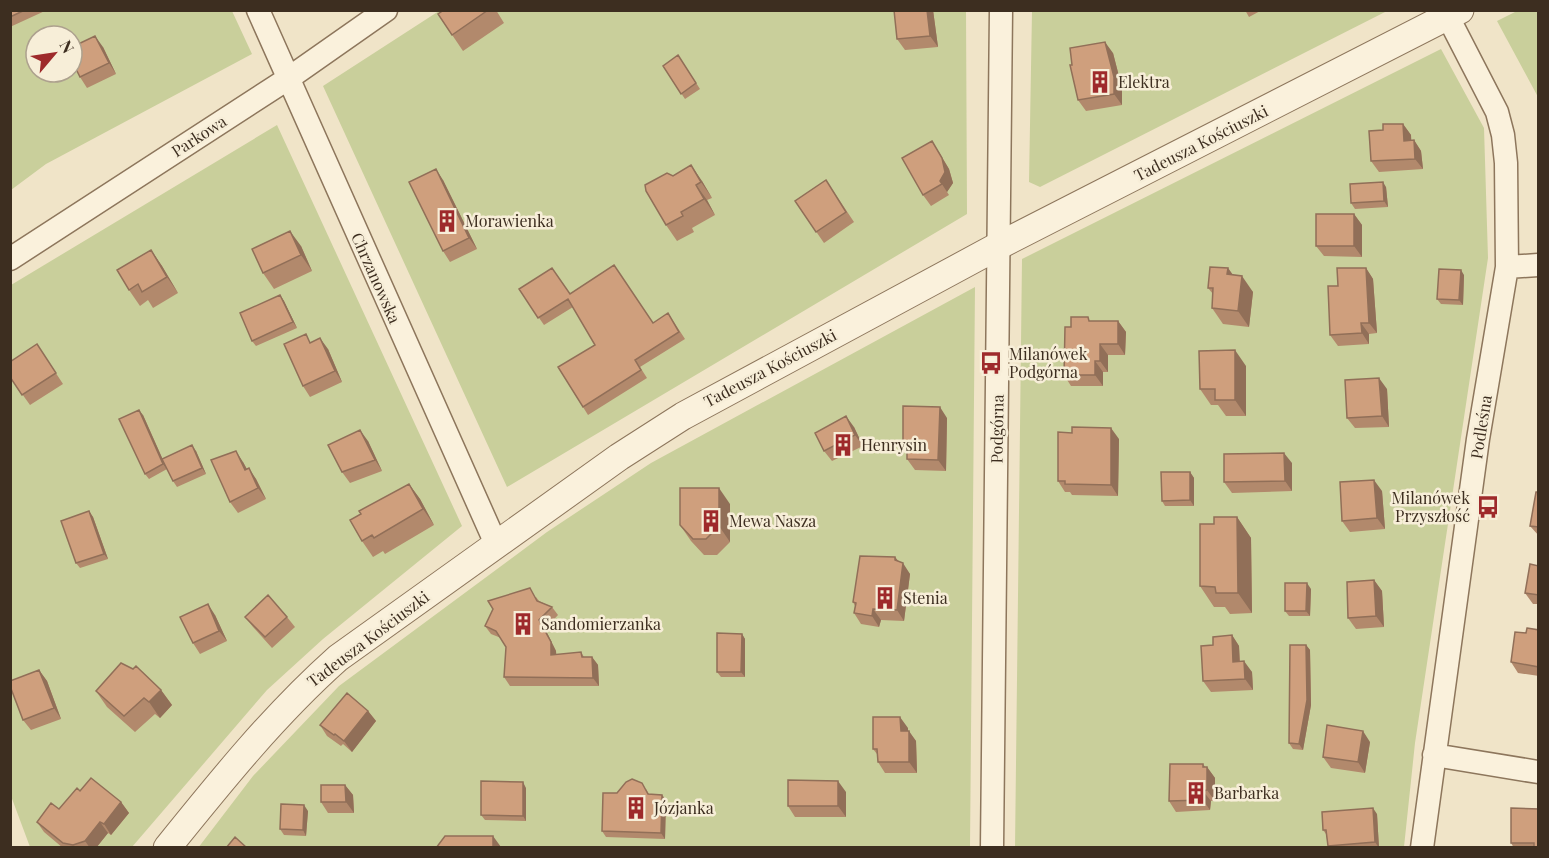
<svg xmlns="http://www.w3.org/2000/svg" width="1549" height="858" viewBox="0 0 1549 858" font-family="'Playfair Display',serif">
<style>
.green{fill:#c9cf9b;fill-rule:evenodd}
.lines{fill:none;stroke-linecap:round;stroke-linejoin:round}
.minor-casing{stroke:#8d765c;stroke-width:25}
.tertiary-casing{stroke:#8d765c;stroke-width:29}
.minor{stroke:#faf1dc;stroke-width:22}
.tertiary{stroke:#faf1dc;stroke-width:27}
.wall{fill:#b2896c}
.shaded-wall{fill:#916f58}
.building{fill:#cf9f7d;stroke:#916f58;stroke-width:1.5}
.labels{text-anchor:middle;stroke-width:5;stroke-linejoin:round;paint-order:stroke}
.poi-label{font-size:16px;fill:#3d2e20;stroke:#f7eed8;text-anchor:start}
.street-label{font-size:16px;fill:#3d2e20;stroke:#f7eed8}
</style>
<rect width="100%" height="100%" fill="#f0e4c8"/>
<path class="green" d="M11,11H232L252,54L46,164L11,190ZM36,36H72V72H36Z
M439,11H966L967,214L507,487L323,86Z
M1032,11H1387L1040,187L1029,182Z
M1517,11H1538V97L1497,21Z
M1441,49L1484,128L1488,258L1415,743L1404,847L1015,848L1022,259Z
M277,125L462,526L323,639L267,690L132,847H30L11,796V285Z
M975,287L970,847L198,848L253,776L339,686L547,532L651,463Z"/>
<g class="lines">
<g class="minor-casing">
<path id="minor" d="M258,10L496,544
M10,259L289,78L386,10
M1507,267L1538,265
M1434,755L1538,772
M992,848L1001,10
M1422,848L1478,439L1507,267L1506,163L1503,135L1497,112L1448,17"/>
</g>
<g class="tertiary-casing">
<path id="tertiary" d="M167,848C221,781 274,715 338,658L619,457L683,416L1000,245L1460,10"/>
</g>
<use href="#minor" class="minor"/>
<use href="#tertiary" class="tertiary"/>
</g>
<path class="wall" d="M10,10H47L10,27Z
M444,10H496L504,23L463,51L438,14Z
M933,10L938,47L905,50L897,39Z
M1245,10H1262L1249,17Z
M103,47L116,74L87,88L80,77Z
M1113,53L1122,88V105L1086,111L1078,100Z
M678,55L700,89L685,99L663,66Z
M1403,124L1411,135V140H1414L1421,151L1423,169L1379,172L1371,161L1383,130Z
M939,152L949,169L953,183L947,192L949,195L931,206L923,195Z
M673,176L702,181L712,198L707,200L715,215L692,228L694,232L677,241L666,225Z
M443,180L477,249L450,262L443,251Z
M826,180L854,222L824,243L795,201Z
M1386,187L1388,207L1355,209L1351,203Z
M1354,214L1362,225V257L1324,256L1316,246Z
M301,246L312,271L274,289L263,273Z
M151,250L162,266L178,293L153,308L148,300L140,306L129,290Z
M1228,268L1233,275L1253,292L1249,327L1223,324L1212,308L1213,294L1208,288Z
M1366,268L1373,279L1377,333L1369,334V344L1338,346L1330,335L1338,286Z
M1464,275L1463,305L1441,304L1437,299Z
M519,289L570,294L654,323L668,313L685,339L640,367L647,378L588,415L583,407L595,345L573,307L544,325Z
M280,295L284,301L297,328L256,346L252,341Z
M1118,321L1126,332L1125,355H1108V372H1103V386H1071L1064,375L1071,327Z
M328,349L342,382L310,397L303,386Z
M44,355L63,384L30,405L10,377Z
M1246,366V416H1226L1218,405H1211L1200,389Z
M1387,389L1389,427L1355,428L1347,418Z
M143,415L167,469L149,479L145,474Z
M947,418L946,471L915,470L907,459V449L903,443Z
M854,427L863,446L832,461L824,451Z
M1119,439L1118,496L1072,495L1070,492H1065L1058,481Z
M368,441L382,471L350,483L342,472Z
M196,451L206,474L177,487L173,481Z
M243,462L247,469L256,479L266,499L238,513L230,502Z
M1292,463V491L1232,493L1224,482Z
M1190,472L1194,478V506H1165L1162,501Z
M409,484L420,499L434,525L385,554L383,551L373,557L362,541Z
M1382,491L1385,529L1350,532L1342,521Z
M1539,492V536L1530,526Z
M730,504V542L717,555H704L691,541L680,525Z
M89,511L93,517L108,559L80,568L76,563Z
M1237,517L1251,538L1252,613L1230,614L1225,607H1214L1200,586L1214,524Z
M895,557L910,574L904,621L881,620L879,627L861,624L854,613L855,606L853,602Z
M1539,566V604H1533L1525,593Z
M1374,580L1382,591L1384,627L1356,629L1348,618Z
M1311,589L1310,616H1289L1285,611Z
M536,597L539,601L552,607L558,615L545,629L556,651V655L581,652L584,657H592L598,665L599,686H510L504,677L506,647L501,638L491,634L485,626Z
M215,615L227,641L200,654L193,643Z
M245,617H287L295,627L272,648L253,627Z
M1539,630V676L1518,673L1511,662L1526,633Z
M742,634L745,639V677H721L717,672Z
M1232,635L1239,646L1240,661L1252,672L1253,690L1211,692L1203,681L1213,645Z
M1306,645L1310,650L1311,705L1303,750L1293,749L1289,743Z
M39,670L47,681L61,719L31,730L23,720Z
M161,690L172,705L160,718L155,714L135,732L107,707L96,691Z
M368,711L376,721L352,752L343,744L341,746L327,736L320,725Z
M908,728V731L916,741L917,773H885L878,762L877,754L873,749Z
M1370,742L1365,773L1331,768L1323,757Z
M1206,767H1207L1215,778V801H1211L1210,810L1176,812L1169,801Z
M345,785L353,795L354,813H328L321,802Z
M526,788V821L485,820L481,815Z
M646,789L649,794L662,795L666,800L665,839L606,837L602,831L617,793Z
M80,791L121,802L129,813L111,835L108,833L96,848H63L44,832L37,822L59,809Z
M846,792V817H795L788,806Z
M1539,809V848H1514L1511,843Z
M308,811L306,836L284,835L280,829Z
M1377,814L1379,848H1328V846L1326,834L1323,830Z"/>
<path class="shaded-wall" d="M927,10H933L938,47L930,36Z
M95,36L103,47L116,74L109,63Z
M1105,42L1113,53L1122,88V105L1114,94Z
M1403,124L1411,135L1412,152L1404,141Z
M1414,140L1421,151L1423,169L1415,159Z
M932,141L949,169L953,183L947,192L949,195L940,181Z
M691,165L702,181L712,198L701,182Z
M436,169L443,180L477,249L469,238Z
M1383,182L1386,187L1388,207L1384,201Z
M696,185L707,200L715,215L704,199Z
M1354,214L1362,225V257L1354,246Z
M290,231L301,246L312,271L301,255Z
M151,250L162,266L178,293L167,277Z
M1228,268L1239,284L1227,274Z
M1366,268L1373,279L1377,333L1369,323Z
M1461,270L1464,275L1463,305L1459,300Z
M1242,276L1253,292L1249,327L1238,311Z
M280,295L284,301L297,328L293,322Z
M1118,321L1126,332L1125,355L1118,344Z
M1361,323L1369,334V344L1362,333Z
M320,338L328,349L342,382L335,371Z
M1100,344L1108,355V372L1100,361Z
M1235,350L1246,366V416L1235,400Z
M1095,361L1103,372V386L1095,375Z
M1379,378L1387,389L1389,427L1382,416Z
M940,407L947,418L946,471L938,460Z
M139,410L143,415L167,469L163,464Z
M846,416L854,427L863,446L855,435Z
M1111,428L1119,439L1118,496L1111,485Z
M360,430L368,441L382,471L375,460Z
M192,445L196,451L206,474L202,468Z
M236,451L243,462L253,481L245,470Z
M1284,453L1292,463V491L1285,481Z
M249,468L256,479L266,499L258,488Z
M1190,472L1194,478V506L1190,500Z
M1374,480L1382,491L1385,529L1377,518Z
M409,484L420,499L434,525L423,509Z
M719,488L730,504V542L719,526Z
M89,511L93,517L108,559L104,554Z
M1237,517L1251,538L1252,613L1238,593Z
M895,557L902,567L903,563L910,574L904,621L897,610Z
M1374,580L1382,591L1384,627L1376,616Z
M1307,583L1311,589L1310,616L1306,611Z
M208,604L215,615L227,641L219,631Z
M873,609L881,620L879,627L872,616Z
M539,620L545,629L556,651L557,663L551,655Z
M742,634L745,639V677L741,672Z
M1232,635L1239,646L1240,672L1233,662Z
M1306,645L1310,650L1311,705L1303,750L1299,744Z
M592,657L598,665L599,686L593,678Z
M1244,661L1252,672L1253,690L1245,679Z
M39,670L47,681L61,719L54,708Z
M161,690L172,705L160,718L149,702Z
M368,711L376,721L352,752L344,741Z
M900,717L908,728V741L901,731Z
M909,731L916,741L917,773L909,762Z
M1363,731L1370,742L1365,773L1358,762Z
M1203,764L1207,770V767L1215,778V801L1207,790Z
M838,781L846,792V817L838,806Z
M523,782L526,788V821L523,816Z
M345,785L353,795L354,813L346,802Z
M1203,791L1211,801L1210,810L1203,800Z
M662,795L666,800L665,839L661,833Z
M121,802L129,813L111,835L104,824Z
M304,805L308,811L306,836L303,830Z
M1373,808L1377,814L1379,848L1375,842Z
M100,822L108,833L96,848H90L85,841Z
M493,836L501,847V848H493Z"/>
<path class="building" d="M10,10H25L10,17Z
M444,10H488L452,35L438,14Z
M894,10H927L930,36L897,39Z
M95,36L109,63L80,77L72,61V47Z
M1105,42L1114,77V94L1078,100L1070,65H1072L1070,48Z
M678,55L696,83L681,94L663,66Z
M1383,124H1403L1404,141L1414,140L1415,159L1371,161L1369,131L1383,130Z
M932,141L942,158L945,172L940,181L942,184L923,195L902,158Z
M691,165L701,182L696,185L704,199L681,212L683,216L666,225L646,191L645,185L667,173L673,176Z
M436,169L469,238L443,251L409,182Z
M826,180L846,212L816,232L795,201Z
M1383,182L1384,201L1351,203L1350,184Z
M1316,214H1354V246H1316Z
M290,231L301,255L263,273L252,249Z
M151,250L167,277L142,292L138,284L129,290L117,270Z
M614,265L653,323L668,313L679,332L635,360L641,370L583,407L558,367L595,345L568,299L538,318L519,289L552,268L570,294Z
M1210,267L1228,268L1227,274L1242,276L1238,311L1212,308L1213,288H1208Z
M1337,268H1366L1369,323H1361L1362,333L1330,335L1328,286H1338Z
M1439,269L1461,270L1459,300L1437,299Z
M280,295L293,322L252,341L240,313Z
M1071,317H1088L1089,321H1118V344H1100V361H1095V375H1064L1065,327H1071Z
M306,334L310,343L320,338L335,371L303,386L284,344Z
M37,344L56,373L22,395L10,377V362Z
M1235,350V400H1215V389H1200L1199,351Z
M1379,378L1382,416L1347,418L1345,380Z
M903,406L940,407L938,460L907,459V443H903Z
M139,410L163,464L145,474L119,419Z
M846,416L855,435L824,451L815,433Z
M1072,427L1111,428V485L1065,484V481H1058V432L1072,433Z
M360,430L375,460L342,472L328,445Z
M192,445L202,468L173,481L162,459Z
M236,451L245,470L249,468L258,488L230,502L211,460Z
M1284,453L1285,481L1224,482V454Z
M1161,472H1190V500L1162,501Z
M1374,480L1377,518L1342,521L1340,482Z
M409,484L423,509L374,538L372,535L362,541L350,520L361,514L359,511Z
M680,488H719V526L706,539H693L680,525Z
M1536,492H1539V527L1530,526Z
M89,511L104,554L76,563L61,521Z
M1214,517H1237L1238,593H1216L1215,587L1200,586V524H1214Z
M860,556L895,557V560L903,563L897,610L873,609L872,616L854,613L856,603L853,602Z
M1530,564L1539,566V595L1525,593Z
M1374,580L1376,616L1348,618L1347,582Z
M1285,583H1307L1306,611H1285Z
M530,588L537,601L552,607L539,620L551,642V655L581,652L582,657H592L593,678L504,677L506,647L496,631L485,626L493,609L488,601Z
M268,595L287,617L265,637L245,617Z
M208,604L219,631L193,643L180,617Z
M1527,628L1539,630V667L1511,662L1515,632L1526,633Z
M717,633L742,634L741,672H717Z
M1232,635L1233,662L1244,661L1245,679L1203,681L1201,646L1213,645V637Z
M1290,645H1306L1307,700L1299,744L1289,743Z
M121,663L133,669L136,666L161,690L149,702L144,698L124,716L96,691Z
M39,670L54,708L23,720L10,686V681Z
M347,693L368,711L344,741L335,734L334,735L320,725Z
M873,717H900L901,731H909V762H878L877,749H873Z
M1327,725L1363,731L1358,762L1323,757Z
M1170,764H1203V767H1207V790L1203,791V800L1169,801Z
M91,778L121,802L104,824L100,822L85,841L73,845L63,843L37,822L51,803L59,809L77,788L80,791Z
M632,779L642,783L648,794L662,795L661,833L602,831L603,793H617L626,782Z
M788,780L838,781V806H788Z
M481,781L523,782V816L481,815Z
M321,785H345L346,802H321Z
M281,804L304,805L303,830L280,829Z
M1373,808L1375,842L1328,846L1326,830H1323L1322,812Z
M1511,808L1539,809V848H1534V843H1511Z
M445,836H493V848H436Z
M235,837L247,848H226Z"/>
<defs>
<g id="building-bare" transform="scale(1.8)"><path d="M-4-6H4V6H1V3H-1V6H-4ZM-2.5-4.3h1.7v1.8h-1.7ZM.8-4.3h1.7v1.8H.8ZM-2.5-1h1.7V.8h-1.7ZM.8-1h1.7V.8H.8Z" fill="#9e2a2b" stroke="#f7eed8" stroke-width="2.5" paint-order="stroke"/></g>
<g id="bus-bare" transform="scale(1.8)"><path d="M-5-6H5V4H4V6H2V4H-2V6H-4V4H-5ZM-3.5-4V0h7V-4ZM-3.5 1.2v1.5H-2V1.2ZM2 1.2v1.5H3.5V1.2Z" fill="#9e2a2b" stroke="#f7eed8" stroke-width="2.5" paint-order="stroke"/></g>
</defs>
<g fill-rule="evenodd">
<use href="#building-bare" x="1100" y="82"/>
<use href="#building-bare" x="447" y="221"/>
<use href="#bus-bare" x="991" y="363"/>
<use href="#building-bare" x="843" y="445"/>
<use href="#bus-bare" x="1488" y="507"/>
<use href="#building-bare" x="711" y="521"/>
<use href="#building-bare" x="885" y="598"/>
<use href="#building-bare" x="523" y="624"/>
<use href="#building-bare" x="1196" y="793"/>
<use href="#building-bare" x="636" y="808"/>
</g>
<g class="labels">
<g class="poi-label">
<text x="1118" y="88">Elektra</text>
<text x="465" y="227">Morawienka</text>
<text x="1009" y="360">Milanówek<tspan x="1009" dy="18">Podgórna</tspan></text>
<text x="861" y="451">Henrysin</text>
<text x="1470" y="504" text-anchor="end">Milanówek<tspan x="1470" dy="18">Przyszłość</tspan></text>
<text x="729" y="527">Mewa Nasza</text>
<text x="903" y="604">Stenia</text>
<text x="541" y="630">Sandomierzanka</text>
<text x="1214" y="799">Barbarka</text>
<text x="654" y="814">Józjanka</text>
</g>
<g class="street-label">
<text transform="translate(199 136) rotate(-33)" y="6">Parkowa</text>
<text transform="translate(1201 143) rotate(-27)" y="6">Tadeusza Kościuszki</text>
<text transform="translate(376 278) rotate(66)" y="6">Chrzanowska</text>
<text transform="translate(770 368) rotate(-28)" y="6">Tadeusza Kościuszki</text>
<text transform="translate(1481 427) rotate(-81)" y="6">Podleśna</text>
<text transform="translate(997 429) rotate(-89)" y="6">Podgórna</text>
<text transform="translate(368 639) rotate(-37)" y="6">Tadeusza Kościuszki</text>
</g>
</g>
<rect width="1549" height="858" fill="none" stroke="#3d2e20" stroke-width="24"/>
<g transform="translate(54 54) rotate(61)"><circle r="28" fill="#f7eed8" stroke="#ada18e" stroke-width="1.5"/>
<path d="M0-4.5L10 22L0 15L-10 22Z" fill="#9e2a2b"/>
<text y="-9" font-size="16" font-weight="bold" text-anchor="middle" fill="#3d2e20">N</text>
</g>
</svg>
